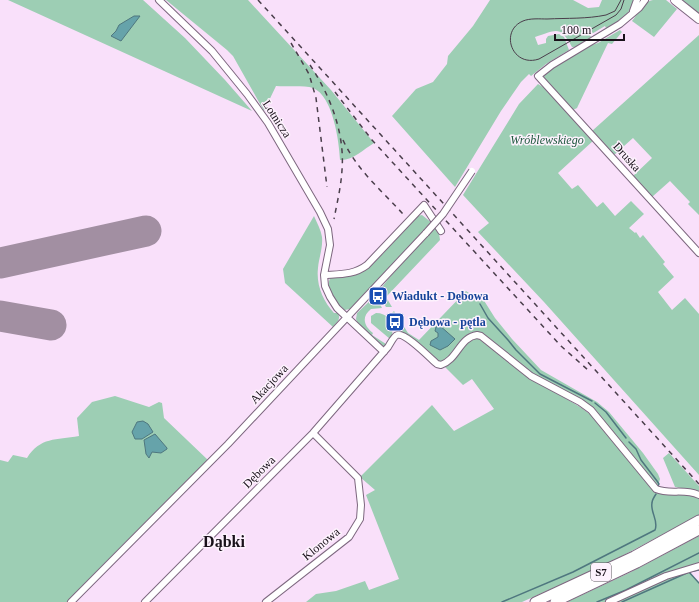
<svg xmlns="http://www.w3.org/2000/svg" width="699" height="602" viewBox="0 0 699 602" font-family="'Times New Roman',serif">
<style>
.green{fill:#9dceb4}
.water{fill:#66a3aa;stroke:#4f777f}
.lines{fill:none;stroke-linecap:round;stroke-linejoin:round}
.stream{stroke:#4f777f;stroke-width:1.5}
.runway{stroke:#a28fa2;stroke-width:31}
.minor-casing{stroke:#7d677f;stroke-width:8}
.major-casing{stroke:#7d677f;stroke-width:10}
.highway-casing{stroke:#7d677f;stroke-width:11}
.minor{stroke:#fff;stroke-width:6}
.major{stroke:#fff;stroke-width:8}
.highway{stroke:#fff;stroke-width:9}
.tram{stroke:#4a3e4b;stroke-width:1}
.rail{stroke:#4a3e4b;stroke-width:1.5;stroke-dasharray:5 5;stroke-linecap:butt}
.minor-bridge-casing{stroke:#7d677f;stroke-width:8;stroke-linecap:butt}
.minor-bridge{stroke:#fff;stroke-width:6}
.labels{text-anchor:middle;stroke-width:3;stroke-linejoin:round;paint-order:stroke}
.shield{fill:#fdf2fd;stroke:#5d545e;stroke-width:1}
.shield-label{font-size:11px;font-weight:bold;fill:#19111a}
.street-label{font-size:12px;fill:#19111a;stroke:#fdf2fd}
.park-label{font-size:12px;font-style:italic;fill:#1d573d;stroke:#fdf2fd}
.transit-label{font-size:12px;font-weight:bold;fill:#164399;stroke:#fdf2fd;text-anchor:start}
.district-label{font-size:16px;font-weight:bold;fill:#19111a;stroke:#fdf2fd}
</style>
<rect width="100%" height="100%" fill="#f9e0fa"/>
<path class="green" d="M8,0H143L185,38L225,80L252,111Z
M166,0H248L331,90L374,143C364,149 352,161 340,160C339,141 333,96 313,88C304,85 286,87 276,86L264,111L233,56L227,50Z
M490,0H573L588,8L599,7L602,0H635C630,14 620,22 606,28L605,26L590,35L591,37C585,41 580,48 572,47C560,25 557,30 535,37L538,45L546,43V39L548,36L559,34L564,37L569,50L546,64L531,76L529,74L521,82L501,111L455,187L392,116L416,89L433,82L447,64L448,56L473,26Z
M653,0H666L677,9L654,37L632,21C639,13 641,2 653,0Z
M680,0H699V14Z
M620,30L622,32L612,44L608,43L577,108L573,110L544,79V76L553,68L589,46L598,43Z
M699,35V215L688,204L690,202L670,181L652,197L633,176L652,158L633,138L614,155L592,131Z
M538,84L543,87L545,86L594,140L558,173L572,189L578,185L597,207L603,202L615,216L631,201L644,214L629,228L635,233L636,232L640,238L643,235L665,262L663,264L674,277L658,292L672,310L685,298L699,314V475L544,302L478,232L489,223L463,195L519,104Z
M422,215L432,223L350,309L345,310L342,309C335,302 325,289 330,278L354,275L362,271L417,216Z
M314,216C317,223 321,230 322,237C323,248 319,257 318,268C316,285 323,301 334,313H338C341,320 337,322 333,327L285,283L283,269Z
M435,227L439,233L440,240L386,297L392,307H386L383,302L380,304L382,308L371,309C361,317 364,326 373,333L372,335L386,344L385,347H382L358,324L356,319L357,313L374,297L397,268Z
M466,291L472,295L476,294L483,299L495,318L512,339L541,370L597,402L609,412L643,453L658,474L660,479L658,486L639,465L599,415L532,374L480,333L475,332L470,333L445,361L439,362L409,337L400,331L392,317V313L394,311L408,333L419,340Z
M376,313C389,313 394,324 392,336L390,339L371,323V316Z
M473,337L480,338C497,352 513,368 532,379C555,394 576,401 598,421L658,492L669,495L683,493L699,498V515L609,563L522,602H306L316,594L336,591L365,581L369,590L399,579L366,495L375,490L360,477L432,405L454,431L494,409L472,379L463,385L445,367L467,342Z
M115,396L149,407L159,402L162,403L164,418L209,461L68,602H0V460L8,462L13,455L27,458C40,437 56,440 79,436L77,418L92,402Z
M669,453L699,486V493L693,490L675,487L663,458Z
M699,536V566L689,572L699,583V602H567L631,572Z"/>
<path class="water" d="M134,16H140L121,41L111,36L116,31L119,25Z
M439,325L455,339L448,346L440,350L430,345L431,341L438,337V333L435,331L436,327Z
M143,421L148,424L153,432L142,439H135L132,432L137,422Z
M155,434L167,448V449L161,453L152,452L149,458L146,454L144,440Z"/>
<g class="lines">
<path class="stream" d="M480,304L488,318L508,340L516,350L540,374L592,401
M595,403L606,412L626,438
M629,442L636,449L641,460L657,481L659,484L658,486
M689,572L699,583
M502,602L573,572L655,530C659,521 650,512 652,503C652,500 654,497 656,494
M597,602L626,590L699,553
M622,602L689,572L699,570"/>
<path class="runway" d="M0,263L146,231
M0,316L51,325"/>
<g class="minor-casing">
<path id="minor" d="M159,0L212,51L247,94L268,123L320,212L328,229L330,245L324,275L325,286L330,297L337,308L384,352
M645,0L639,8L620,24L552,65L538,76L699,253
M633,11L637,0
M324,275C340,274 354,275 367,265L424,205L441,231
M71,602L228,444L426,233
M145,602L313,433L388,347C390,344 394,336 397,335C405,332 430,358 437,364L441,365C457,360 460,337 477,335L481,336L531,376L580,402L591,410L656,489C670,495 684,488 699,495
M266,602L349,537L360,519L361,505L358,478L313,433
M609,602L666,576L699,566"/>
</g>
<g class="major-casing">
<path id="major" d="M675,0L699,19"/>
</g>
<g class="highway-casing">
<path id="highway" d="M535,602L634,556L699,520
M555,602L637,563L699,530"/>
</g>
<use href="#minor" class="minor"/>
<use href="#major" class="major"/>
<use href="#highway" class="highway"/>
<path class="tram" d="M621,0L615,11L606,15C587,19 567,18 547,19C540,19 530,18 523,21C499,31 512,68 539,59L616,15L621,9L624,0"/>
<path class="rail" d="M258,0L699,484
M291,43L309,74L316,98L327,187
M310,65C330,95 345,133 342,170C341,187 337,203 334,219
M335,92L372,140L449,224L561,346L588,370
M343,140C356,169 382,191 403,214"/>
<g class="minor-bridge-casing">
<path id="minor-bridge" d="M426,233L443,214L472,171"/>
</g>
<use href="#minor-bridge" class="minor-bridge"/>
</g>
<defs>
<g id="bus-square" transform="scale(1)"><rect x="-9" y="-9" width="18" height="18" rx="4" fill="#1a4fb4" stroke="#fdf2fd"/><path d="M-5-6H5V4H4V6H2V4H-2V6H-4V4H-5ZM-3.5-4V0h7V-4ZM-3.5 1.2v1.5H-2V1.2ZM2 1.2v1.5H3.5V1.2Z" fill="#fff"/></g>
</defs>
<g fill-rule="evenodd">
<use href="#bus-square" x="378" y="296"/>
<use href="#bus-square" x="395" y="322"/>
</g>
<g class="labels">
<rect class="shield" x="591" y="563" width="20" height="18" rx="3"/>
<g class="shield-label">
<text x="601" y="576">S7</text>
</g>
<g class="street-label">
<text transform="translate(277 119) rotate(57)" y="4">Lotnicza</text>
<text transform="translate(627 157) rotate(48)" y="4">Druska</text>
<text transform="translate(269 384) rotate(-47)" y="4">Akacjowa</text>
<text transform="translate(259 472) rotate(-45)" y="4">Dębowa</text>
<text transform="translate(321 544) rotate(-39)" y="4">Klonowa</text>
</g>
<g class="park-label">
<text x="547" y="144">Wróblewskiego</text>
</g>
<g class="transit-label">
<text x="392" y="300">Wiadukt - Dębowa</text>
<text x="409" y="326">Dębowa - pętla</text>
</g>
<g class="district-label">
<text x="224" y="547">Dąbki</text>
</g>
</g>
<path d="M555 34v6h69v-6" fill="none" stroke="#19111a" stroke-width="2"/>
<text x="561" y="34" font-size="12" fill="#19111a" stroke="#fdf2fd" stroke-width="3" paint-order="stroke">100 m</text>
</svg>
